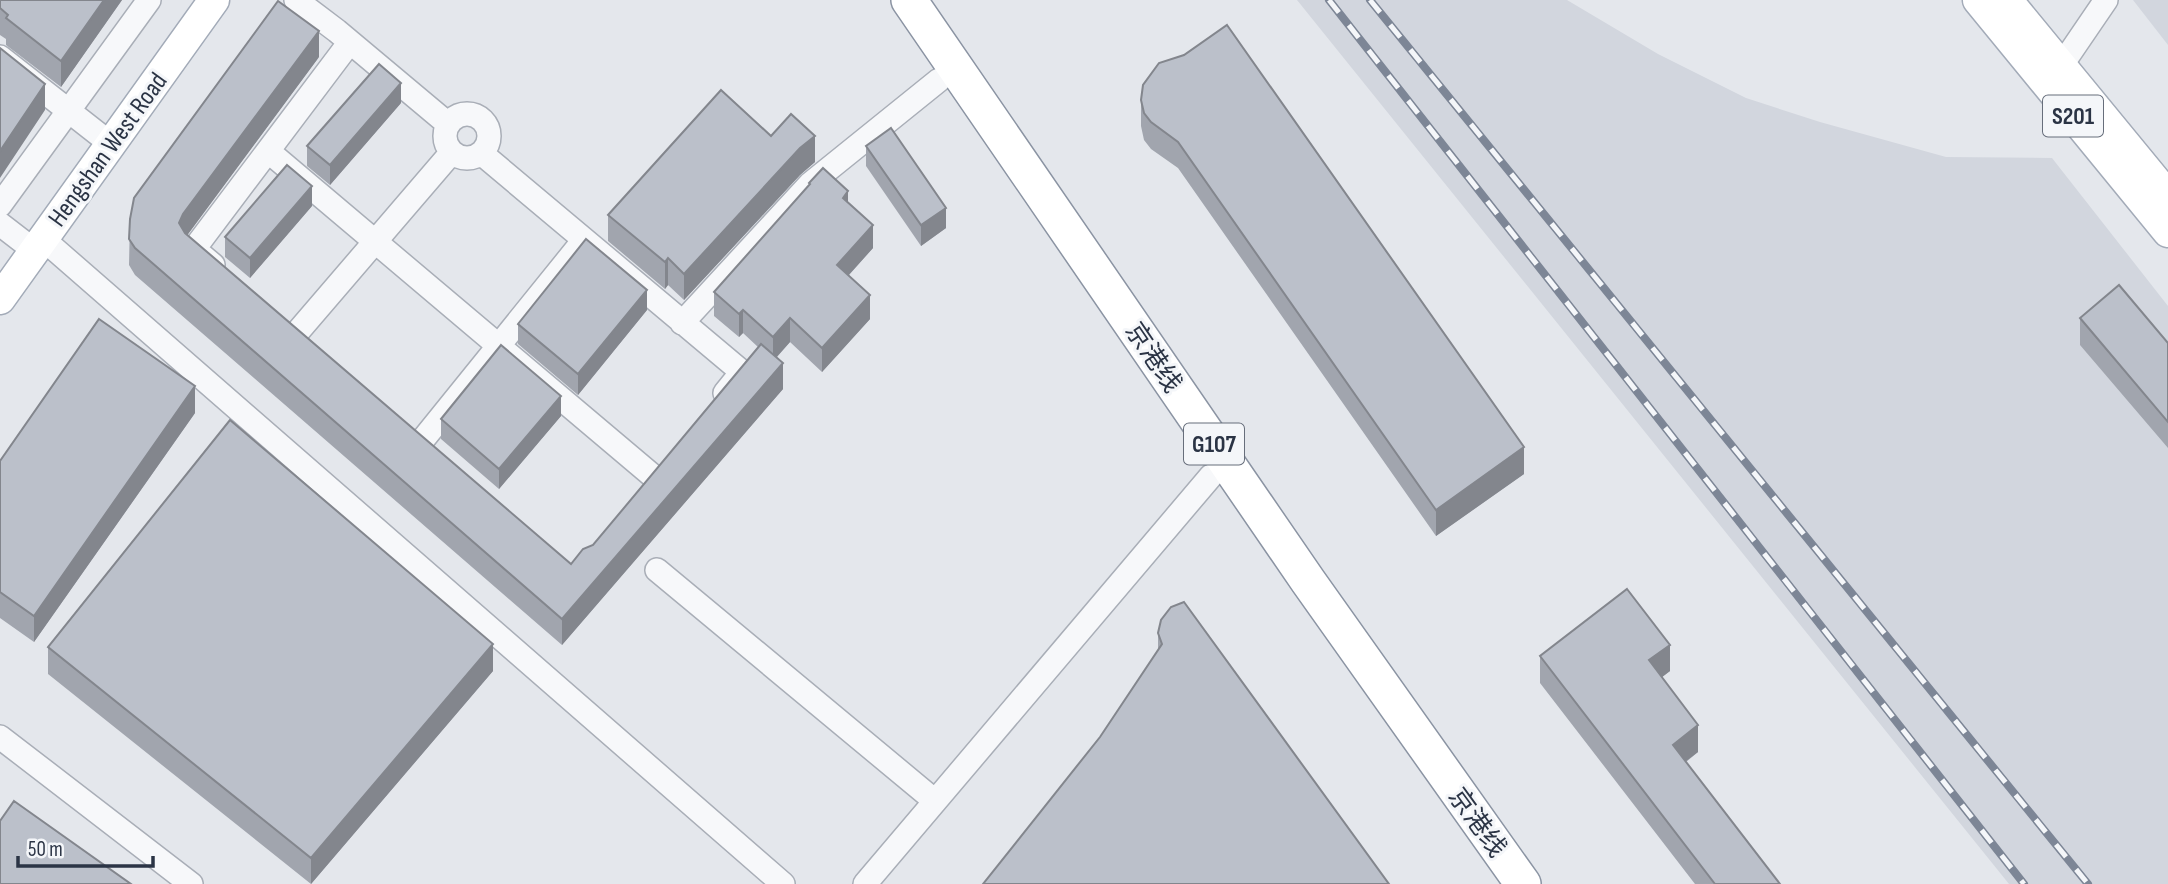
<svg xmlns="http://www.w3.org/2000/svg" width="2168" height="884" viewBox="0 0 2168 884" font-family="'Sofia Sans Condensed','Noto Sans SC',sans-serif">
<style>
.built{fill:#d2d6de}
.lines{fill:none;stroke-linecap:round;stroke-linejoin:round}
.minor-casing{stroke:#a9aeb7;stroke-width:26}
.major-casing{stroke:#a3abb8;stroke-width:33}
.highway-casing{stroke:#8b94a3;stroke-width:38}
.minor{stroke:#f7f8fa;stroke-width:23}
.major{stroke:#fff;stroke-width:30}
.highway{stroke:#fff;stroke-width:35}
.rail-casing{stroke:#7d8696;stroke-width:8}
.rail{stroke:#f4f6f9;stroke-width:5;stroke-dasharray:16;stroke-linecap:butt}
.wall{fill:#a1a5ae}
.shaded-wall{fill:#83868d}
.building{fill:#bbc0ca;stroke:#83868d;stroke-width:2}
.labels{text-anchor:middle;stroke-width:6;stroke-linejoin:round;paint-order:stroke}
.shield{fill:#f4f6f9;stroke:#676e7b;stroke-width:2}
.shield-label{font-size:24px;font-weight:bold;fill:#2b3445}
.street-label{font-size:26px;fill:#2b3445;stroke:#f4f6f9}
</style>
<rect width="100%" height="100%" fill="#e4e7ec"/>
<path class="built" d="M1297,0H1567L1658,54L1746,98L1820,122L1946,157L2052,158L2168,306V884H2009Z
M2133,0H2168V45Z"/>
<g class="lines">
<g class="minor-casing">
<path id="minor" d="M296,0L337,31L448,124
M0,57L111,144
M2061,66L2106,0
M445 136a22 22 0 1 1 44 0a22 22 0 1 1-44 0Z
M268,151L654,477
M481,153L742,372L725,393
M0,205L149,0
M0,224L35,251
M43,239L783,884
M213,265L194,249L350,42
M682,323L810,184L939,80
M295,335L452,152
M421,442L584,240
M657,570L935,801
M0,737L191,884
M865,884L1211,476"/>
</g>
<g class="major-casing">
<path id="major" d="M1978,0L2168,232
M2007,0L2168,196
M0,299L214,0"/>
</g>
<g class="highway-casing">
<path id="highway" d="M909,0L1308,581L1523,884"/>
</g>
<use href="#minor" class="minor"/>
<use href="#major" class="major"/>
<use href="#highway" class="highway"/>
<g class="rail-casing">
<path id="rail" d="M1329,0L2024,884
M1370,0L2088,884"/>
</g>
<use href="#rail" class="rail"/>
</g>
<path class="wall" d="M0,0H122L61,87L6,45V39L0,35Z
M319,57L187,235L571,564L593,545L758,347L743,333L739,337L714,316V292L809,186V183L848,203L873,248L849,275L870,319L822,372L790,342L777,357L783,389L562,645L135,275L129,265L130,219Z
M1141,100L1524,474L1436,536L1178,168L1151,149L1144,140L1141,126Z
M401,103L330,185L307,166V146Z
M771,136L815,162L800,175L684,300L668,285L665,289L608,241V215Z
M866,146L946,228L921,246L866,166Z
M312,206L250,278L225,257V237Z
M647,310L578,395L518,344V324Z
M2080,318L2168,343V448L2080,345Z
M195,413L34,642L0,618V461Z
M561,416L499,489L441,439V419Z
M1158,633L1389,884L1158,651Z
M48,647L493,671L311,884L48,674Z
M1540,656L1670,671L1662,677L1698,752L1686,762L1780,884H1695L1540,683Z"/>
<path class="shaded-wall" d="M104,0H122L61,87V61Z
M319,31V57L183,241L179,223L183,214Z
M401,83V103L330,185V165Z
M45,84V110L0,178V151Z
M815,136V162L800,175L684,300V274L800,148Z
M312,186V206L250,278V258Z
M848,191V215L843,198Z
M946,208V228L921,246V225Z
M873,225V248L837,288V265Z
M668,258V285L665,289V262Z
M647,290V310L578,395V374Z
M870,295V319L822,372V348Z
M743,310V333L739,337V314Z
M790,318V342L773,361V337Z
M783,363V389L562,645V619Z
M195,386V413L34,642V616Z
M561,396V416L499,489V469Z
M1524,447V474L1436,536V510Z
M493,644V671L311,884V858Z
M1670,645V671L1649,687V660Z
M1698,725V752L1673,771V745Z"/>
<path class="building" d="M0,0H104L61,61L6,18L8,15L0,8Z
M278,1L319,31L183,214L179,223L185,233L571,564L583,549L593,545L761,344L783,363L562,619L135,248L129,239L130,219L134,198Z
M1227,25L1524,447L1436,510L1178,142L1151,122L1144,113L1141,100L1143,85L1159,63L1184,55Z
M0,48L45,84L0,151Z
M379,64L401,83L330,165L307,146Z
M721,90L771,136L791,114L815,136L800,148L684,274L668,258L665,262L608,215Z
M891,128L946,208L921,225L866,146Z
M287,165L312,186L250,258L225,237Z
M823,168L848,191L843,198L873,225L837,265L870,295L822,348L790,318L773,337L743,310L739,314L714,292L810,184L809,183Z
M586,239L647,290L578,374L518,324Z
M2119,285L2168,343V422L2080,318Z
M99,319L195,386L34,616L0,592V461Z
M501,345L561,396L499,469L441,419Z
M230,420L493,644L311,858L48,647Z
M1627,589L1670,645L1649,660L1698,725L1673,745L1780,884H1715L1540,656Z
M1184,602L1389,884H983L1100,737L1162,644L1158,633L1161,620L1171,607Z
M14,801L131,884H0V821Z"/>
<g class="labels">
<g class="shield">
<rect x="2043" y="95.5" width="60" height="41" rx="5"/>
<rect x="1184" y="423.5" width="60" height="41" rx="5"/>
</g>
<g class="shield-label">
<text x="2073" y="124">S201</text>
<text x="1214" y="452">G107</text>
</g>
<g class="street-label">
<text transform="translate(107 149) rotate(-54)" y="9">Hengshan West Road</text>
<text transform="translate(1154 357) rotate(56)" y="9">京港线</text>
<text transform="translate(1478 822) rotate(54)" y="9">京港线</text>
</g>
</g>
<path d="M18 856v10h135v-10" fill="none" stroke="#2b3445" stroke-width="3.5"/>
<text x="28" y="856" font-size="21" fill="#2b3445" stroke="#f4f6f9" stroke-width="5" paint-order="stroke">50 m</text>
</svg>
